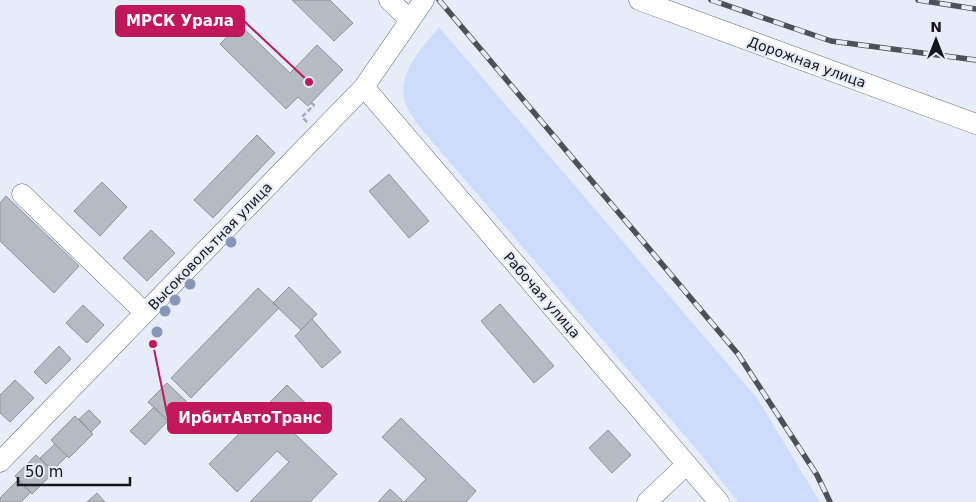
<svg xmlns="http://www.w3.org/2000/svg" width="976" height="502" viewBox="0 0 976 502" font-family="'DejaVu Sans',sans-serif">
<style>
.green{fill:#ccdcfa}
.building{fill:#b5bac5;stroke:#8f949e}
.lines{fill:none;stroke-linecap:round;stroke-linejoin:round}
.minor-casing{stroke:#5f646d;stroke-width:21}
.path{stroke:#a6abb4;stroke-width:2.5;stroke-dasharray:5 2.5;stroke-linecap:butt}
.minor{stroke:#fff;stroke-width:20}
.rail-casing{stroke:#4e5157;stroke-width:5.5}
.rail{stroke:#e7edf8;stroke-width:4;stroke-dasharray:11;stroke-linecap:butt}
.tree{fill:#8697ba}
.labels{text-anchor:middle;stroke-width:4.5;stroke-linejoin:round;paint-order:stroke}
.street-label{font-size:14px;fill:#15171b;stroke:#e7edf8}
.leader{fill:none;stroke:#c2185b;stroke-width:2}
.callout-dot{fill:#c2185b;stroke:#e7edf8;stroke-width:2}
.callout{fill:#c2185b;stroke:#c2185b;stroke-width:2}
.callout-label{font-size:15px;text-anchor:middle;font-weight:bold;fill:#fff}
</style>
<rect width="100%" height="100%" fill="#e7edf8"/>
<path class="green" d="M439,27L757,398L820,502H738L698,451L417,124C413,116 406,107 404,99C399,70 423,47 439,27Z"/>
<path class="building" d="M292,0H330L353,23L334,41Z
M239,24L290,73L317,45L343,70L308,106L298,97L286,109L220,44Z
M257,135L275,153L213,218L194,200Z
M389,174L429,221L409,238L369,191Z
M102,182L127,207L100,236L74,211Z
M6,196L79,266L54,293L0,241V203Z
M151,230L175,253L147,281L123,258Z
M289,287L317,314L301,330L273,303Z
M258,288L279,308L191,398L171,378Z
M500,304L554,366L534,383L481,321Z
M83,305L104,325L87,343L66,323Z
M312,319L341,352L322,368L295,336Z
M59,346L71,359L46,384L34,372Z
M15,380L34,398L10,422L0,413V395Z
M167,383L187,402L168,421L148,402Z
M287,385L315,412L294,433L337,474L310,502H250L289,462L277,451L237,492L209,464Z
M154,407L168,421L145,445L130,431Z
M89,410L101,422L91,432L79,419Z
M75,416L93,434L69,458L51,440Z
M401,418L476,491L466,502H378L390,489L404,502L426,479L382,437Z
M608,430L631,455L612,473L589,448Z
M55,444L67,456L52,471L40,458Z
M36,455L54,472L32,494L15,476Z
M18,480L31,492L21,502H0V498Z
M97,493L105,502H87Z"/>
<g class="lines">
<g class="minor-casing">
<path id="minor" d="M389,0L410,20
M639,0L976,124
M364,87L719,502
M22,194L145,313
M0,462L364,87L424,0
M647,502L687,464"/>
</g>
<path class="path" d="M307,122L302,117L314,105L311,103"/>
<use href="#minor" class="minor"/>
<g class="rail-casing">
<path id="rail" d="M439,0L738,354L817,475L830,502
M711,0L831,41L976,60
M918,0L976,9"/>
</g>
<use href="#rail" class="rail"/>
</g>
<g class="tree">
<circle cx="231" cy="242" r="5.5"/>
<circle cx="190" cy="284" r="5.5"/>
<circle cx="175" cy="300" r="5.5"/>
<circle cx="165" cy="311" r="5.5"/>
<circle cx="157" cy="332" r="5.5"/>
</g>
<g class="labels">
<g class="street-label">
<text transform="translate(807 62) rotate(20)" y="5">Дорожная улица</text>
<text transform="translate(210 246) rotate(-46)" y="5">Высоковольтная улица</text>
<text transform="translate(542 295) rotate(49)" y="5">Рабочая улица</text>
</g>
</g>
<path class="leader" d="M309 82L244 21M153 344L168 418"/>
<g class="callout-dot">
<circle cx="309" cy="82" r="5"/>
<circle cx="153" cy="344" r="5"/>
</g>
<g class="callout">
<rect x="116" y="6" width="128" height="30" rx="5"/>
<rect x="168" y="403" width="163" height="30" rx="5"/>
</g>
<g class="callout-label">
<text x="180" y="26">МРСК Урала</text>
<text x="250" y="423">ИрбитАвтоТранс</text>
</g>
<g transform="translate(936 40)" stroke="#e7edf8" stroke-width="4" paint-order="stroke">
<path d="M0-4L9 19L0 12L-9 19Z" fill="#15171b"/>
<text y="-8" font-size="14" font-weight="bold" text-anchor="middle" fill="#15171b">N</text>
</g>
<path d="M18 477v8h112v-8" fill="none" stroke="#15171b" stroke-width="2.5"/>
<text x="25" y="477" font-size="15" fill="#15171b" stroke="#e7edf8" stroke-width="4" paint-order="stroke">50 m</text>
</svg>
